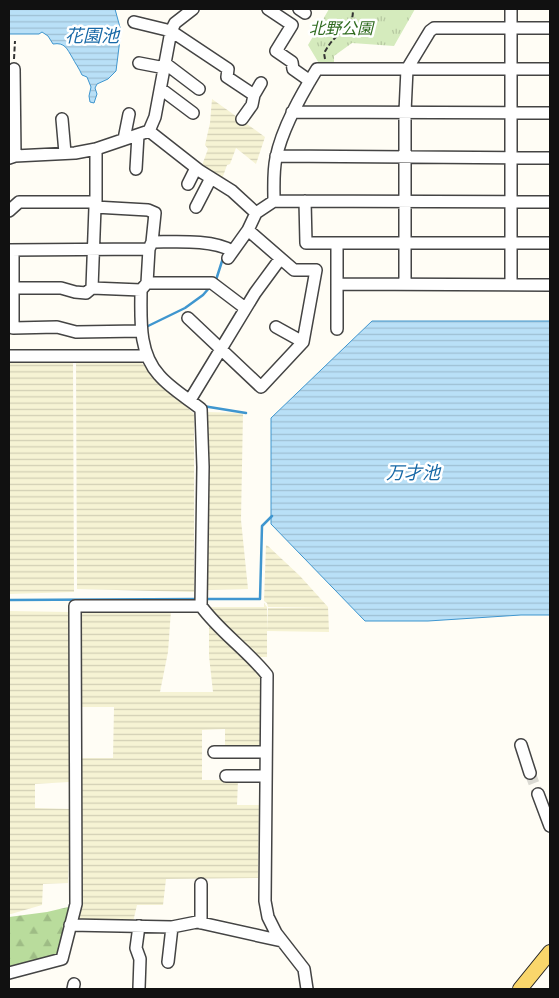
<svg xmlns="http://www.w3.org/2000/svg" width="559" height="998" viewBox="0 0 559 998" font-family="Spectral,'Noto Sans JP',serif">
<style>
.farmland{fill:url(#farmland-rules)}
.forest{fill:url(#forest-firs)}
.park{fill:url(#park-tufts)}
.water{fill:url(#water-rules);stroke:#3f96cf}
.lines{fill:none;stroke-linecap:round;stroke-linejoin:round}
.stream{stroke:#3f96cf;stroke-width:2.5}
.minor-tunnel{stroke:#dbdad3;stroke-width:11;stroke-dasharray:11 5.5;stroke-linecap:butt}
.minor-casing{stroke:#444;stroke-width:14}
.major-casing{stroke:#222;stroke-width:16}
.path{stroke:#333;stroke-width:2;stroke-dasharray:5 2.5;stroke-linecap:butt}
.minor{stroke:#fff;stroke-width:11}
.major{stroke:#f9d66b;stroke-width:14}
.labels{text-anchor:middle;stroke-width:5;stroke-linejoin:round;paint-order:stroke}
.park-label{font-size:16px;font-style:italic;fill:#2f6b1f;stroke:#fff}
.water-label{font-size:18px;font-style:italic;fill:#1768a6;stroke:#fff}
</style>
<defs>
<pattern id="farmland-rules" width="6" height="5" patternUnits="userSpaceOnUse" patternTransform="scale(1.25)"><rect width="6" height="5" fill="#f6f3d4"/><path d="M0 2.5h6" fill="none" stroke="#d2cfb5"/></pattern>
<pattern id="forest-firs" width="22" height="20" patternUnits="userSpaceOnUse" patternTransform="scale(1.25)"><rect width="22" height="20" fill="#b9dc9c"/><path d="M5 1l3.5 6h-7zM16 11l3.5 6h-7z" fill="#9ebc85"/></pattern>
<pattern id="park-tufts" width="24" height="20" patternUnits="userSpaceOnUse" patternTransform="scale(1.25)"><rect width="24" height="20" fill="#d5ebbd"/><path d="M3 7l-1-3M5 7V3M7 7l1-3M15 17l-1-3M17 17v-4M19 17l1-3" fill="none" stroke="#b6c8a1"/></pattern>
<pattern id="water-rules" width="6" height="5" patternUnits="userSpaceOnUse" patternTransform="scale(1.25)"><rect width="6" height="5" fill="#b9e0f7"/><path d="M0 2.5h6" fill="none" stroke="#9ebfd3"/></pattern>
</defs>
<rect width="100%" height="100%" fill="#fffdf5"/>
<path class="farmland" d="M212,99L265,137L256,164L236,148L230,164L227,165L222,179L201,168L208,149L205,145L210,123Z
M9,360H73L74,592L9,594Z
M76,360H139L194,414V592L77,589Z
M207,412L243,413L241,520L248,589L206,590Z
M266,545L268,546L300,576L328,607H268L267,603L264,601Z
M264,603L267,607V657H254L206,607H264Z
M268,608L328,607L329,632L267,631Z
M171,610L168,652L160,692H213L209,656V622L262,674L264,750H225V729L202,730V780H238L237,805H259L258,878L166,879L163,905H137L133,922H77L80,758H113L114,707H82L79,611Z
M9,611L70,612L69,782L35,784V808L71,809L68,883L43,884L42,905L11,914H9Z"/>
<path class="forest" d="M68,907L72,912L60,951L51,959L9,969V917L47,912Z"/>
<path class="park" d="M329,9H415L394,46L352,43L334,56V65H320L308,45Z"/>
<path class="water" d="M9,9H115L121,31L116,71L108,79L97,84L95,88L97,94L94,103L90,102L89,96L91,87L87,77L82,75C79,68 75,63 72,57C67,49 65,42 53,44L48,36L42,32L39,34H9Z
M372,321H550V615H521L428,621H365L271,524V418Z"/>
<g class="lines">
<path class="stream" d="M216,280L223,258
M146,329V327L185,308L203,295L210,287
M203,406L246,413
M205,599H260L262,526L272,516
M9,600L197,599"/>
<path class="minor-tunnel" d="M530,773L538,794"/>
<g class="minor-casing">
<path id="minor" d="M268,9L292,25L276,51L292,62L293,69L310,81
M299,9L305,13
M134,22L171,31L228,69L227,77L254,95L252,105L242,119
M139,63L165,68
M166,64L199,89
M14,69L15,156
M161,89L193,113
M254,95L261,83
M292,112L550,113
M62,119L65,153
M149,131L200,171L232,191L256,213
M124,139L129,114
M276,156L550,158
M9,158L15,156L75,153L96,149L149,131L155,117L171,31L175,23L193,9
M136,169L138,135
M188,184L196,168
M274,201L550,202
M305,201L306,243H550
M95,207L148,210L155,213L152,242
M196,207L211,178
M9,211L19,202H96
M337,243V329
M149,249L147,283L141,290C141,318 138,352 159,375C170,388 187,398 201,409L203,467L201,606C220,632 247,650 267,675L265,901L268,917L276,933L304,969L307,989
M9,250L149,249L152,242C174,242 213,239 232,251
M13,250V328L57,327L76,332L141,331
M228,258L248,230L256,213L274,201C274,187 273,172 276,158C282,128 301,95 317,69H407L430,31L434,28H550
M147,283H212L245,308
M337,284L550,285
M405,284V112L407,69H550
M511,284V9
M14,288H61L75,292L86,293L92,288L141,290
M92,288L95,207L96,202V149
M188,318L261,387L303,342L316,270H294L248,230
M276,327L303,342
M9,356H147
M190,400L255,293L280,259
M521,745L530,773
M214,752H266
M226,776H266
M538,794L550,826
M201,923V884
M70,925L172,927L197,922L282,941
M168,962L172,927
M9,973L62,959L76,904L75,606H201
M139,988L140,959L136,948L139,926
M73,989L74,984"/>
</g>
<g class="major-casing">
<path id="major" d="M520,989L550,952"/>
</g>
<path class="path" d="M14,59L15,41
M325,59L324,53C327,48 330,43 334,39C345,27 353,28 353,9"/>
<use href="#minor" class="minor"/>
<use href="#major" class="major"/>
</g>
<g class="labels">
<g class="park-label">
<text x="341" y="34">北野公園</text>
</g>
<g class="water-label">
<text x="92" y="42">花園池</text>
<text x="413" y="479">万才池</text>
</g>
</g>
<rect width="559" height="998" fill="none" stroke="#111111" stroke-width="20"/>
</svg>
